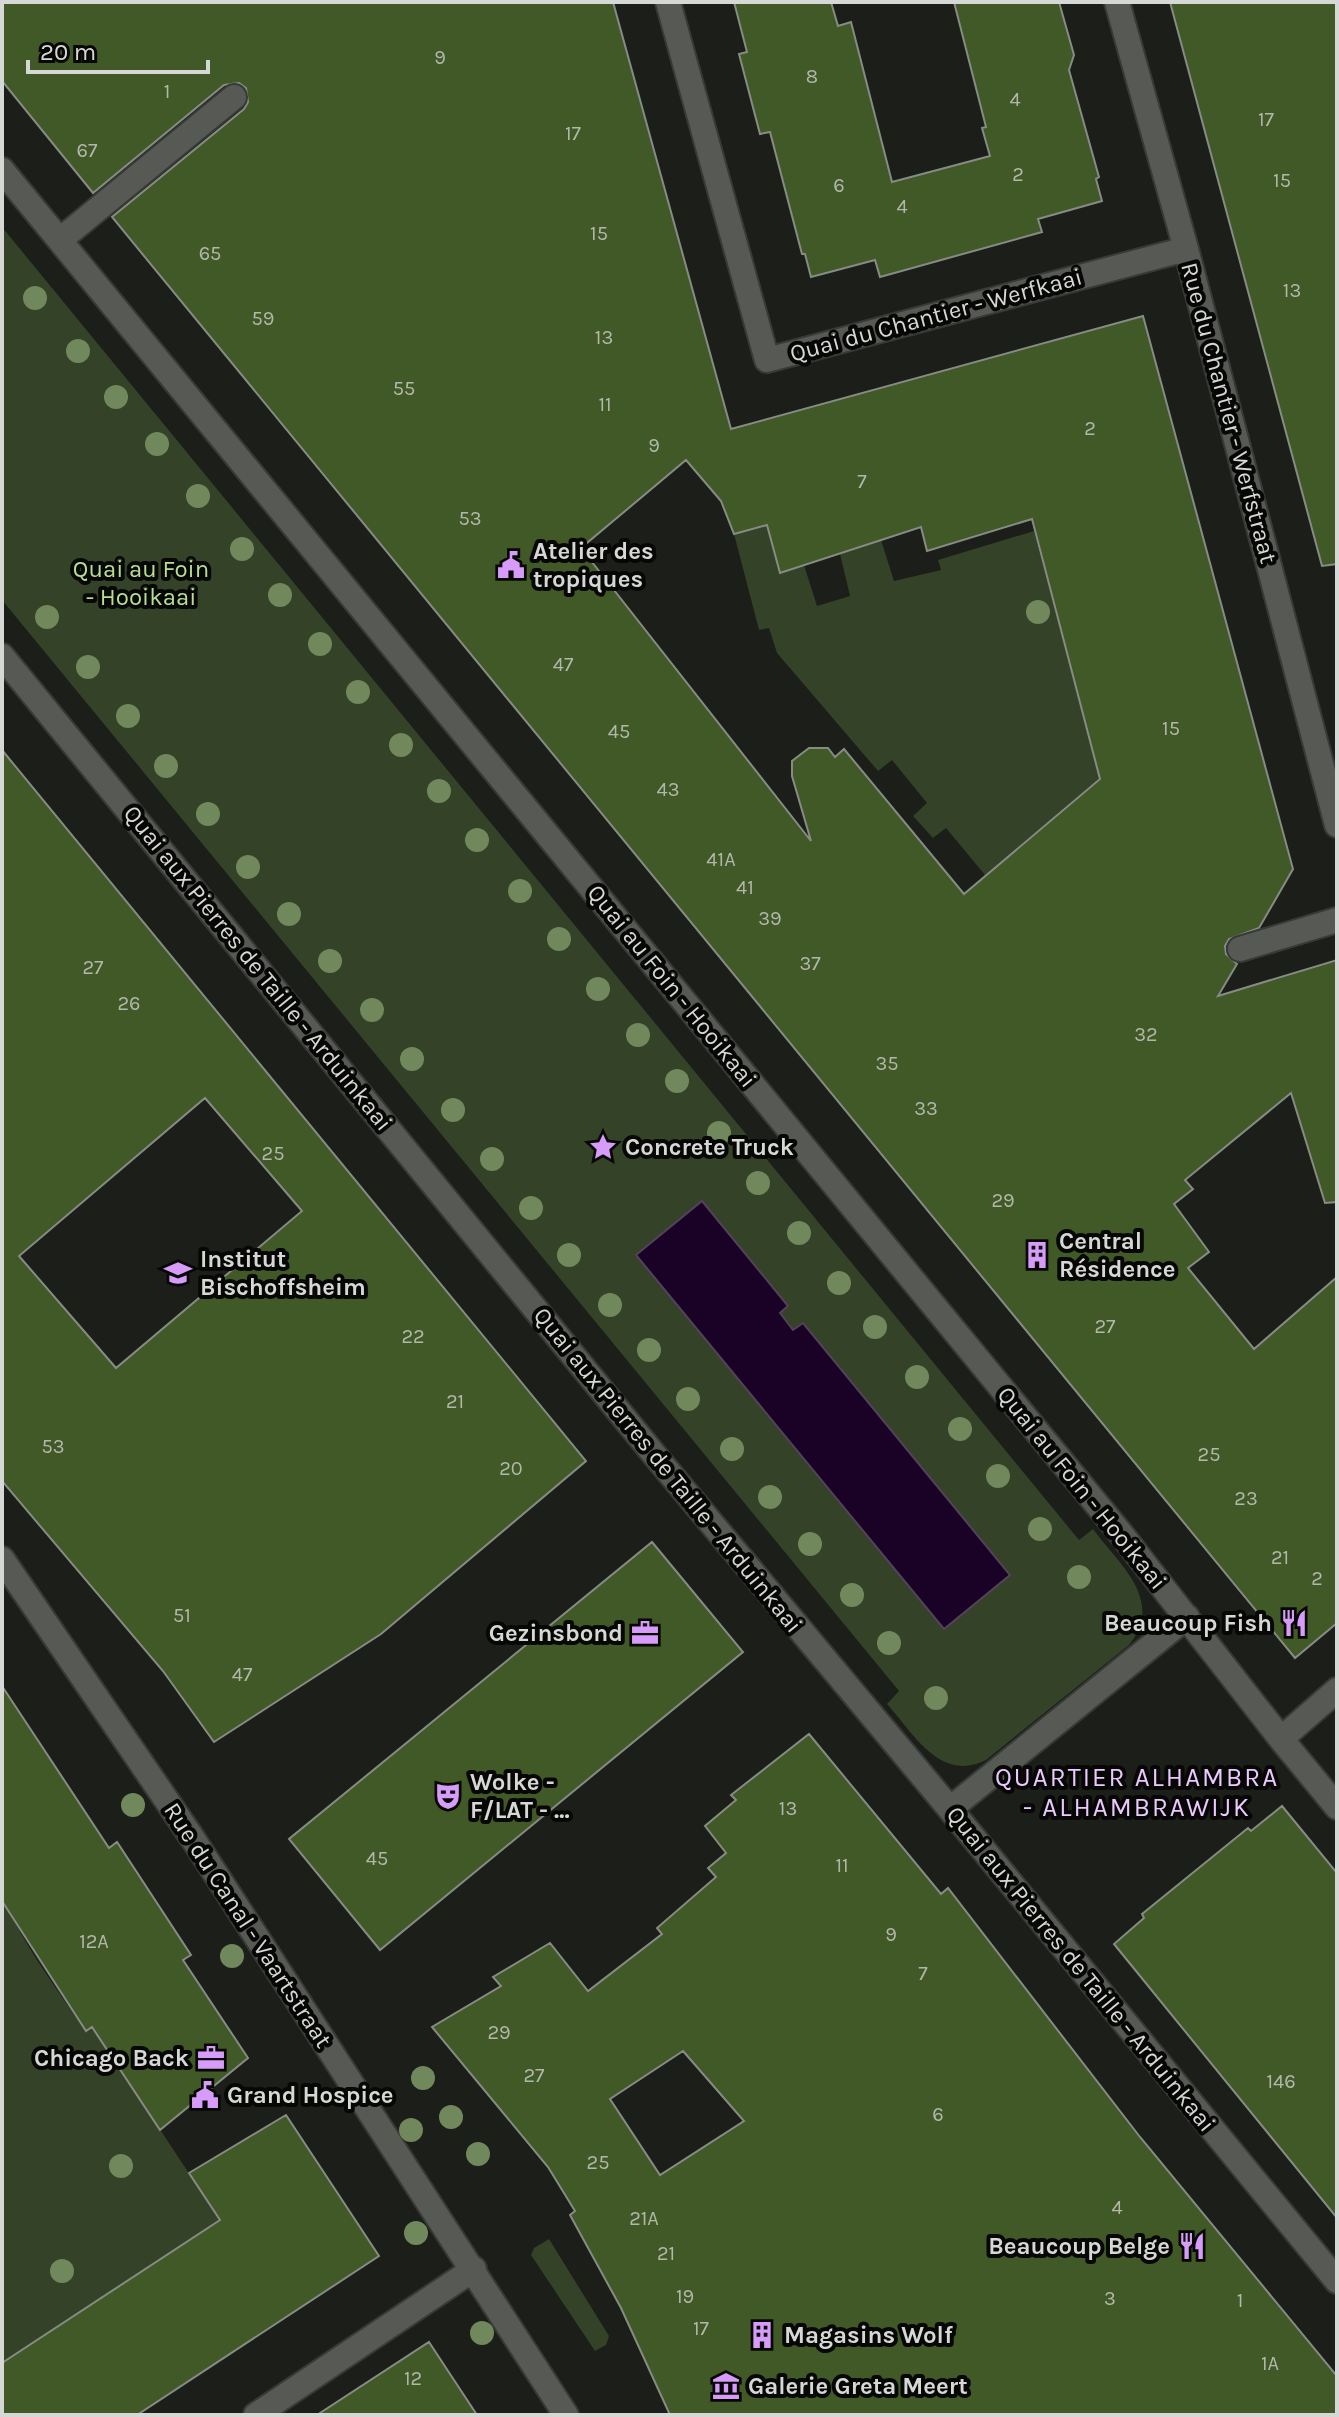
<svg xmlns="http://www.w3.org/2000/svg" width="1339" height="2417" viewBox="0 0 1339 2417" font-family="Karla,sans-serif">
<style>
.green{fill:#344227}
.water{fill:#1a0126;stroke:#52425a;stroke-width:2}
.building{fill:#415827;stroke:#878b85;stroke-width:2;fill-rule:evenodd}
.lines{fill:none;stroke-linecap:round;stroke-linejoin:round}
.lane-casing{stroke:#383a37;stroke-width:28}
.street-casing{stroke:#383a37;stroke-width:28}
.lane{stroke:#575a54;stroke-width:24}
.street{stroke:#575a54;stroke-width:24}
.tree{fill:#71885c}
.labels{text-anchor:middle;stroke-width:8;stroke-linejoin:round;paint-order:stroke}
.number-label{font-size:20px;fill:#b1b8aa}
.street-label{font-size:24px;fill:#d6d8d5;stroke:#070806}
.poi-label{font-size:24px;font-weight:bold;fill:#d6d8d5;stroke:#070806;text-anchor:start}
.park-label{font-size:24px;fill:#b7de92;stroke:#070806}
.neighbourhood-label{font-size:26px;letter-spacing:2px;fill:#eac9fe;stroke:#070806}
</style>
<rect width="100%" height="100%" fill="#1b1e19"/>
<path class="green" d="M2,227L1079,1540L1093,1529C1120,1565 1165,1601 1129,1645L986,1760C940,1783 914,1734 887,1704L899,1691L2,600Z
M767,525L780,572L804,565L817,606L850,596L840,554L881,540L894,581L941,570L938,560L1034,531L1098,772L1102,776L985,875L946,828L933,838L913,816L927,803L892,760L878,771L777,653L769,628L759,630L734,534Z
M2,1889C12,1931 60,1992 85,2031L92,2027L220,2220L2,2363Z
M549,2239L609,2336L606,2345L595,2351L531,2255L534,2248Z"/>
<path class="water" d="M702,1201L788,1306L780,1313L793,1330L803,1323L1010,1575L944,1629L636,1255Z"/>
<path class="building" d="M2,2H613L731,429L1143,316L1293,869L1259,928L1229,939L1225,946L1226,954L1237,964L1218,996L1337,960V1202L1325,1203L1291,1093L1185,1180L1193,1189L1174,1204L1209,1252L1188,1268L1254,1349L1337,1277V1623L1295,1658L112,217L244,109L248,102L246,88L239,83L224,85L93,193L2,81ZM686,460L721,501L734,534L767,525L780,573L921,527L927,551L1032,519L1100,779L964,894L844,749L835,757L828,748H809L792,761V776L811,841L581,548Z
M734,2H831L838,26L851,22L892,182L990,156L982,128L986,127L954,2H1059L1074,55L1069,70L1099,177L1096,179L1102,201L1038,219L1042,232L880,277L875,260L811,277L805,254H802L770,132L760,134L739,54L747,52Z
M1170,2H1337V564L1322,566Z
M2,750L586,1461L381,1634L214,1742L163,1671L2,1481ZM205,1098L302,1211L116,1368L19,1256Z
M652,1542L743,1652L380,1950L289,1839Z
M2,1686L109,1848L117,1842L191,1955L183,1960L248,2058L160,2130L92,2027L86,2031L2,1901Z
M809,1734L941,1894L948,1888L1140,2137L1337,2376V2415H670L621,2308L570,2215L575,2211L548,2167L432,2027L501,1986L493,1977L550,1943L588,1991L662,1934L657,1928L716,1877L708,1868L726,1853L705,1826L736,1800L731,1795ZM683,2051L744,2121L660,2175L610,2099Z
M1282,1806L1337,1873V2218L1114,1944L1144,1918L1142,1914L1248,1828L1251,1831Z
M286,2115L379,2256L137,2415H2V2363L220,2220L189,2173Z
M429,2342L477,2415H317Z"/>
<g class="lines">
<g class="lane-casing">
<path id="lane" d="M60,240L234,97
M256,2415L474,2269"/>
</g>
<g class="street-casing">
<path id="street" d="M668,2L767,360L1186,249
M1117,2L1186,249L1337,825
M2,170L1122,1535L1281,1739L1337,1807
M2,656L657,1458L950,1809L1337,2281
M1240,949L1337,920
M2,1559L193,1839L566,2415
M1281,1739L1337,1690
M950,1809L1187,1617"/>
</g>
<use href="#lane" class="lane"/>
<use href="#street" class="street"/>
</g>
<g class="tree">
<circle cx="35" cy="298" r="12"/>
<circle cx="78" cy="351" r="12"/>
<circle cx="116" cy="397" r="12"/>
<circle cx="157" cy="444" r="12"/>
<circle cx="198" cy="496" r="12"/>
<circle cx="242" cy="549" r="12"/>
<circle cx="280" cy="595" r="12"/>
<circle cx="1038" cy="612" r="12"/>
<circle cx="47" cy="617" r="12"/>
<circle cx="320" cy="644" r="12"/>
<circle cx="88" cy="667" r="12"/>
<circle cx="358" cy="692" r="12"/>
<circle cx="128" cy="716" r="12"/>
<circle cx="401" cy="745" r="12"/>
<circle cx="166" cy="766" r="12"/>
<circle cx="439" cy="791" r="12"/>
<circle cx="208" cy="814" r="12"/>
<circle cx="477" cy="840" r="12"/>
<circle cx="248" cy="867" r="12"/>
<circle cx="520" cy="891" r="12"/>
<circle cx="289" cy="914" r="12"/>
<circle cx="559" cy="939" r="12"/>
<circle cx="330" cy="961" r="12"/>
<circle cx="598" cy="989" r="12"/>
<circle cx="372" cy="1010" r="12"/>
<circle cx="638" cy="1035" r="12"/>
<circle cx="412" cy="1059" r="12"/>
<circle cx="677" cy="1081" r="12"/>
<circle cx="453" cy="1110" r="12"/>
<circle cx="719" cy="1133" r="12"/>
<circle cx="492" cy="1159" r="12"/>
<circle cx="758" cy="1183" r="12"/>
<circle cx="531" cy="1208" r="12"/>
<circle cx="799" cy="1233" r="12"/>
<circle cx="569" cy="1255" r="12"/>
<circle cx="839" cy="1283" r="12"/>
<circle cx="610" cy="1305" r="12"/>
<circle cx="875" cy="1327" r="12"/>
<circle cx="649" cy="1350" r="12"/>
<circle cx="917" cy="1377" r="12"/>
<circle cx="688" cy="1399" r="12"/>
<circle cx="960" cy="1429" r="12"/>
<circle cx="732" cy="1449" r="12"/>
<circle cx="998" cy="1476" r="12"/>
<circle cx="770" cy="1497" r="12"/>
<circle cx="1040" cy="1529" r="12"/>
<circle cx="810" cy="1544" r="12"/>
<circle cx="1079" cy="1577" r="12"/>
<circle cx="852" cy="1595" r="12"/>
<circle cx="889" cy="1643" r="12"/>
<circle cx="936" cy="1698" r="12"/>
<circle cx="133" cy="1805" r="12"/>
<circle cx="232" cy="1956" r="12"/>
<circle cx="423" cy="2078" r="12"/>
<circle cx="451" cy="2117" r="12"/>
<circle cx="411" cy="2130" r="12"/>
<circle cx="478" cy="2154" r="12"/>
<circle cx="121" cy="2166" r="12"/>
<circle cx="416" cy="2233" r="12"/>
<circle cx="62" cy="2271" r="12"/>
<circle cx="482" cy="2333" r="12"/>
</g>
<defs>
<g id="civic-bare" transform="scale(2.16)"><path d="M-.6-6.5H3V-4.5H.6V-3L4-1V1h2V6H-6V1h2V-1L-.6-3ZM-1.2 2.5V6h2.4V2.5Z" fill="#d79bf9" stroke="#070806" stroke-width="2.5" paint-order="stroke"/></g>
<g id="sight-bare" transform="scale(2.16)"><path d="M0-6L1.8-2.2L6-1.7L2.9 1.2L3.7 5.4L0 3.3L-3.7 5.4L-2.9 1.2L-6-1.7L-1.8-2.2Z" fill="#d79bf9" stroke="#070806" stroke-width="2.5" paint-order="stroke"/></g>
<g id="building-bare" transform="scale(2.16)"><path d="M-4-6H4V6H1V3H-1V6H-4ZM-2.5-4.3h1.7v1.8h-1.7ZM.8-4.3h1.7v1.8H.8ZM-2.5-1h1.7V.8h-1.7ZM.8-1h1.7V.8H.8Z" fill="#d79bf9" stroke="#070806" stroke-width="2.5" paint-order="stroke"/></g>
<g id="school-bare" transform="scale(2.16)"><path d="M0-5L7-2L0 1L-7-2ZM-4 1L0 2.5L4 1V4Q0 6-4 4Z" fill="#d79bf9" stroke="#070806" stroke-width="2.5" paint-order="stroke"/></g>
<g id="restaurant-bare" transform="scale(2.16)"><path d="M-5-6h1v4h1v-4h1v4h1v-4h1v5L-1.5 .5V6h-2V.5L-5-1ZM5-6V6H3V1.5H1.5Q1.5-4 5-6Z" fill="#d79bf9" stroke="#070806" stroke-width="2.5" paint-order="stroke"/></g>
<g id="office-bare" transform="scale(2.16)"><path d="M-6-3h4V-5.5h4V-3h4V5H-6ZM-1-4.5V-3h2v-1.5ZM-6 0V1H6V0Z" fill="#d79bf9" stroke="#070806" stroke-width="2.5" paint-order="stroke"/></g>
<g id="theatre-bare" transform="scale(2.16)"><path d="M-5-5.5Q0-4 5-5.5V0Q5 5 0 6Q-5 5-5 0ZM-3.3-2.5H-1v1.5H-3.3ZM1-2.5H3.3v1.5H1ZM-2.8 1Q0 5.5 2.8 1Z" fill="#d79bf9" stroke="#070806" stroke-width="2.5" paint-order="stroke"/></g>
<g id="museum-bare" transform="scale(2.16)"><path d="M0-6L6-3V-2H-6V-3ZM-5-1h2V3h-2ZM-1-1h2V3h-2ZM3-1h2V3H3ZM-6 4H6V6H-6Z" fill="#d79bf9" stroke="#070806" stroke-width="2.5" paint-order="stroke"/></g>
</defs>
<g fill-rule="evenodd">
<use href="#civic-bare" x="511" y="565"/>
<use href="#sight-bare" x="603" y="1147"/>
<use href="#building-bare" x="1037" y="1255"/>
<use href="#school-bare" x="178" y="1273"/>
<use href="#restaurant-bare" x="1294" y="1623"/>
<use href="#office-bare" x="645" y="1633"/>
<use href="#theatre-bare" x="448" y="1796"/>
<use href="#office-bare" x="211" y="2058"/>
<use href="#civic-bare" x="205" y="2095"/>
<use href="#restaurant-bare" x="1192" y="2246"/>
<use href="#building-bare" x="762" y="2335"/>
<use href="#museum-bare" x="726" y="2386"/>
</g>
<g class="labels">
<g class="number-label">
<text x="440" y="64">9</text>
<text x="812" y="83">8</text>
<text x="167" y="98">1</text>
<text x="1015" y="106">4</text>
<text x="1266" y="126">17</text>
<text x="573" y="140">17</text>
<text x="87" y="157">67</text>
<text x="1018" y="181">2</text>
<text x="1282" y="187">15</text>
<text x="839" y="192">6</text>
<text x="902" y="213">4</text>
<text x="599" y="240">15</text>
<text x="210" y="260">65</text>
<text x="1292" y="297">13</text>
<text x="263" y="325">59</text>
<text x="604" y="344">13</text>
<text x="404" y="395">55</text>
<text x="605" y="411">11</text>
<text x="1090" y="435">2</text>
<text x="654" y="452">9</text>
<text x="862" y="488">7</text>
<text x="470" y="525">53</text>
<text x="563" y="671">47</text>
<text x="1171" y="735">15</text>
<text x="619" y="738">45</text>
<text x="668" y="796">43</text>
<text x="721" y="866">41A</text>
<text x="745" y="894">41</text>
<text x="770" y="925">39</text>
<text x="810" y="970">37</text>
<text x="93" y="974">27</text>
<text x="129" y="1010">26</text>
<text x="1146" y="1041">32</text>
<text x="887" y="1070">35</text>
<text x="926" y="1115">33</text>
<text x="273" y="1160">25</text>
<text x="1003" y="1207">29</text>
<text x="1105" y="1333">27</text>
<text x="413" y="1343">22</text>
<text x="455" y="1408">21</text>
<text x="53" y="1453">53</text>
<text x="1209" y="1461">25</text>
<text x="511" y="1475">20</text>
<text x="1246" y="1505">23</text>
<text x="1280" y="1564">21</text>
<text x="1317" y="1585">2</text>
<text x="182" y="1622">51</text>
<text x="242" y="1681">47</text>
<text x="788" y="1815">13</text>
<text x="377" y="1865">45</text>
<text x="842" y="1872">11</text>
<text x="891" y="1941">9</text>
<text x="94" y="1948">12A</text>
<text x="923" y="1980">7</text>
<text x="499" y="2039">29</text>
<text x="534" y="2082">27</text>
<text x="1281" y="2088">146</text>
<text x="938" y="2121">6</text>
<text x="598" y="2169">25</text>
<text x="1117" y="2214">4</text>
<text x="644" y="2225">21A</text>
<text x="666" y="2260">21</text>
<text x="685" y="2303">19</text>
<text x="1110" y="2305">3</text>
<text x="1240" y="2307">1</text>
<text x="701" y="2335">17</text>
<text x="1270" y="2370">1A</text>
<text x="413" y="2385">12</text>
</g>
<g class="street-label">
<text transform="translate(936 315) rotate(-15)" y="8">Quai du Chantier - Werfkaai</text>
<text transform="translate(1229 413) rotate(75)" y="8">Rue du Chantier - Werfstraat</text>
<text transform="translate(258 968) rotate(51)" y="8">Quai aux Pierres de Taille - Arduinkaai</text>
<text transform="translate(672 986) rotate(51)" y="8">Quai au Foin - Hooikaai</text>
<text transform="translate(668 1470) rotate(51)" y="8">Quai aux Pierres de Taille - Arduinkaai</text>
<text transform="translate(1082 1488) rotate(51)" y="8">Quai au Foin - Hooikaai</text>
<text transform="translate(248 1925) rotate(57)" y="8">Rue du Canal - Vaartstraat</text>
<text transform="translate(1081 1969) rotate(51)" y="8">Quai aux Pierres de Taille - Arduinkaai</text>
</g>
<g class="poi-label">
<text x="533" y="559">Atelier des<tspan x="533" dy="28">tropiques</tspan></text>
<text x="625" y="1155">Concrete Truck</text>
<text x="1059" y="1249">Central<tspan x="1059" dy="28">Résidence</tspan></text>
<text x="200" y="1267">Institut<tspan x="200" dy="28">Bischoffsheim</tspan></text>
<text x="1272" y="1631" text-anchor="end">Beaucoup Fish</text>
<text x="623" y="1641" text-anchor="end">Gezinsbond</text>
<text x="470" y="1790">Wolke -<tspan x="470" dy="28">F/LAT - ...</tspan></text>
<text x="189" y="2066" text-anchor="end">Chicago Back</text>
<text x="227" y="2103">Grand Hospice</text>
<text x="1170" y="2254" text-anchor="end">Beaucoup Belge</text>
<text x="784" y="2343">Magasins Wolf</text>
<text x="748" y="2394">Galerie Greta Meert</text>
</g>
<g class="park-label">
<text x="141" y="577">Quai au Foin<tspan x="141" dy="28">- Hooikaai</tspan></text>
</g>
<g class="neighbourhood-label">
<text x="1137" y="1786">QUARTIER ALHAMBRA<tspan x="1137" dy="30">- ALHAMBRAWIJK</tspan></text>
</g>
</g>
<rect width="1339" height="2417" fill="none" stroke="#d6d8d5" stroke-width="8"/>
<path d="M28 60v12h180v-12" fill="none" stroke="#d6d8d5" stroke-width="4"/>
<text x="40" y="60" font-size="24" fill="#d6d8d5" stroke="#070806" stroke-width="6" paint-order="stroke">20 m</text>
</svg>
